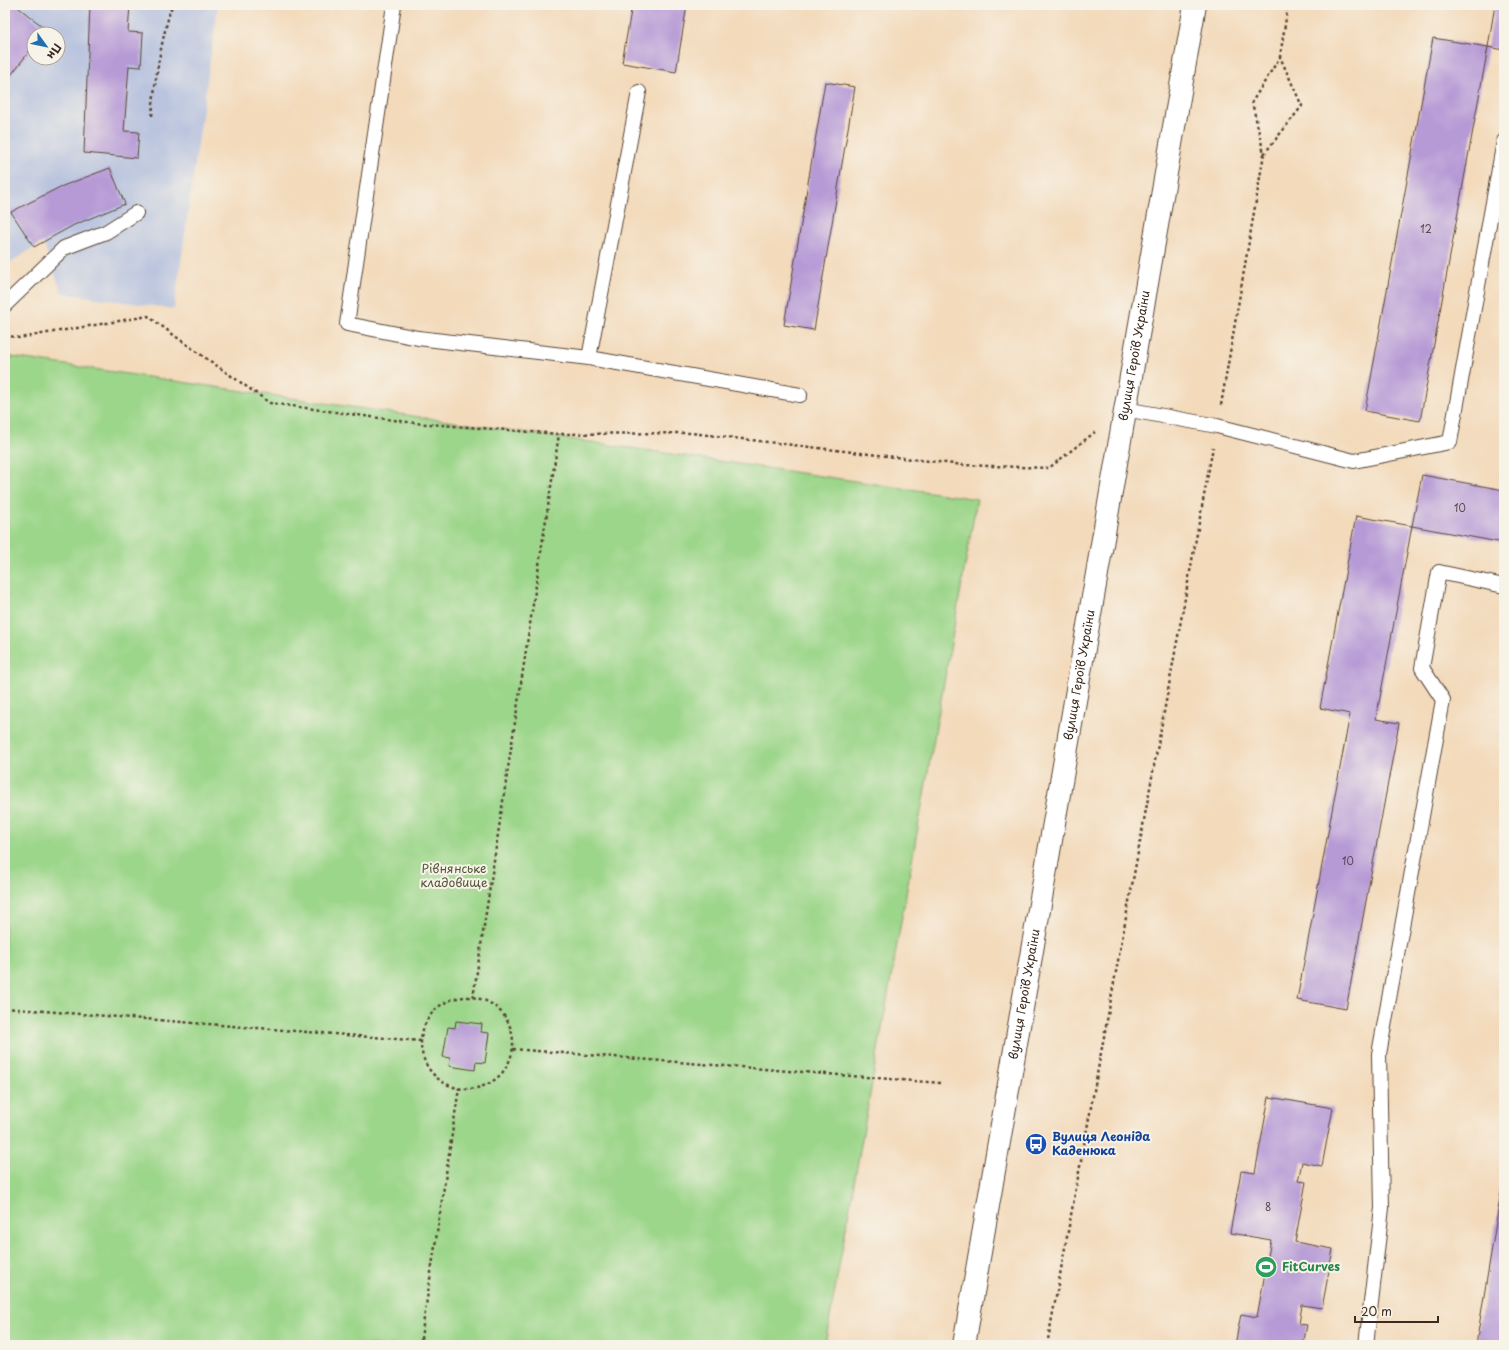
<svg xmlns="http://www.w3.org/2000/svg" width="1509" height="1350" viewBox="0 0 1509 1350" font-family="'Playpen Sans',sans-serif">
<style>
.industrial{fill:#bac4de;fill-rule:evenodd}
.green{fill:#9cd68a;stroke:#6c8054}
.building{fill:#b69ad6}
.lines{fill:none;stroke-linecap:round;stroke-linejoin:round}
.lane-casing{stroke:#574436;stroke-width:16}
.secondary-casing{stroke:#574436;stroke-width:24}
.path{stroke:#574436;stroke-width:2.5;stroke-dasharray:3 3;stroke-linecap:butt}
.lane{stroke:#fff;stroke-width:14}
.secondary{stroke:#fff;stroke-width:22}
.labels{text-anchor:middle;stroke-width:4;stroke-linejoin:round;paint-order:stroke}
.number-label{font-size:10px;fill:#5a464c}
.street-label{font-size:12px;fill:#3b2a1e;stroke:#f7f3e8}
.park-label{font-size:12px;fill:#535539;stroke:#f7f3e8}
.transit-label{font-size:12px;font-weight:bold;fill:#164399;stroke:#f7f3e8;text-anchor:start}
.leisure-label{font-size:12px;font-weight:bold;fill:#27864d;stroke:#f7f3e8;text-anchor:start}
</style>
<rect width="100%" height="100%" fill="#f7f3e8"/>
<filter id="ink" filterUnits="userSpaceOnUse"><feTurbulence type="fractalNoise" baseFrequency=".025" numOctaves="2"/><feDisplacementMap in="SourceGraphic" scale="8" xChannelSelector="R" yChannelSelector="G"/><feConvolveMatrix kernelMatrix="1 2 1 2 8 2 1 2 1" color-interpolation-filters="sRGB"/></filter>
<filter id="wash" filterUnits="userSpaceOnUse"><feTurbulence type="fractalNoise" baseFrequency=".012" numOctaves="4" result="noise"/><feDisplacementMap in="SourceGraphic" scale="16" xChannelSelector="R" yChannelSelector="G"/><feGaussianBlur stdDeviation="0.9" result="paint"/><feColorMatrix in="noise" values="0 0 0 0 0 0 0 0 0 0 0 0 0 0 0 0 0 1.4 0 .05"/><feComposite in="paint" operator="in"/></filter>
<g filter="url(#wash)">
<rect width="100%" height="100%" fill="#f3dabb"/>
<path class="industrial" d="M5,5H218L174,309L62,293L43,242L5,266ZM34,34H58V58H34Z"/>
<path class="green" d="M5,356L977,499L825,1345H5Z"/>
<g id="blocks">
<path class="building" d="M5,5H15L46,29L43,34H34V45L5,83Z
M90,5H130L128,32L143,33L141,67L129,66L124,131L139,132L137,158L84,153Z
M632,5H687L676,72L622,63Z
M1495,5H1504V50L1488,47Z
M1433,38L1488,47L1420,421L1365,411Z
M825,82L855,87L814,330L784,325Z
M110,168L125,204L74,225L34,247L11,212L60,187Z
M1422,475L1504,490V543L1412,526L1376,719L1399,723L1346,1009L1297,1000L1350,714L1320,708L1356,516L1412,526Z
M456,1021L482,1024L481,1032L489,1033L485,1063L476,1062L475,1070L449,1066L450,1058L443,1057L448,1027L455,1028Z
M1269,1097L1333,1108L1322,1166L1302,1162L1298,1181L1306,1182L1295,1242L1333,1249L1322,1308L1302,1305L1299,1324L1307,1325L1303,1345H1235L1241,1314L1257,1317L1271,1240L1230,1233L1241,1171L1255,1173Z
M1503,1180L1504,1345H1476Z"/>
</g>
</g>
<g filter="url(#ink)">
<use href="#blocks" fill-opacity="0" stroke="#574436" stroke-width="1"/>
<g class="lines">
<g class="lane-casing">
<path id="lane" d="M394,5L347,324L418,338L589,358L800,395
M5,305L64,248L106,232L136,213
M589,358L639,92
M1125,409L1217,426L1354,461L1450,442L1504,141
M1366,1345L1382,1208L1379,1054L1443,700L1422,668L1439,572L1504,586"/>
</g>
<g class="secondary-casing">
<g id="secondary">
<path id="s1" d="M964,1345L1195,5"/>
</g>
</g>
<path class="path" d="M152,116C155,78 161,41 172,5
M1264,154L1302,106L1280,57
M5,335L19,338L148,316L190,347L270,403L415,423L559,434L691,433L963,465L1049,468L1095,432
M1221,405L1264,154L1252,102L1280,57L1288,5
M421 1043a46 46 0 1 1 92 0a46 46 0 1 1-92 0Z
M473,998L559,434
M5,1008L422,1041
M513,1049L940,1083
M420,1345L459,1088
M1047,1345L1213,447"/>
<use href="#lane" class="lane"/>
<use href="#secondary" class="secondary"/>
</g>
</g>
<defs>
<g id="bus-disc" transform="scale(1.15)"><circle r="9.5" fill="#1a4fb4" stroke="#f7f3e8"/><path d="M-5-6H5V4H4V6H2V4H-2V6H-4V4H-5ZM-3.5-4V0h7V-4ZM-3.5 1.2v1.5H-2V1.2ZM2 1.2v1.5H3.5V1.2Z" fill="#fff"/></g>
<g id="stadium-disc" transform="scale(1.15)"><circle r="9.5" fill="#2e9e5b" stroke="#f7f3e8"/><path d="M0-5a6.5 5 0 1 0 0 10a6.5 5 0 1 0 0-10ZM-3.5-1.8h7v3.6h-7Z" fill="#fff"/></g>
</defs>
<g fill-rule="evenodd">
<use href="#bus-disc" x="1036" y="1144"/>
<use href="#stadium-disc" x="1266" y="1267"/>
</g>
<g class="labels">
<g class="number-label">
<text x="1426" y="233">12</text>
<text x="1460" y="512">10</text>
<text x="1348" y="865">10</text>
<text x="1268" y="1211">8</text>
</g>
<g class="street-label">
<text dy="4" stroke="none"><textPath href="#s1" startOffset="1004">вулиця Героїв України</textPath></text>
<text dy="4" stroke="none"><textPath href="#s1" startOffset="680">вулиця Героїв України</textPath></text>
<text dy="4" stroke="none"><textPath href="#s1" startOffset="356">вулиця Героїв України</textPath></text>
</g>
<g class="park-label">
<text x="454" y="873">Рівнянське<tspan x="454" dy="14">кладовище</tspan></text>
</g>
<g class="transit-label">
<text x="1052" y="1141">Вулиця Леоніда<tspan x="1052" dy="14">Каденюка</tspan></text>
</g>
<g class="leisure-label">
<text x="1282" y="1271">FitCurves</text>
</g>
</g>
<rect width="1509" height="1350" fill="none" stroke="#f7f3e8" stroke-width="20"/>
<g transform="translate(46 46) rotate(123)"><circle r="19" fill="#f7f3e8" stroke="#aca397"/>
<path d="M0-3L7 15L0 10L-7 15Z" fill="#1f6fb2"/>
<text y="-6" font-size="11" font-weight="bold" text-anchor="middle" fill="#3b2a1e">Пн</text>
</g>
<path d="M1355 1316v6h83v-6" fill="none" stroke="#3b2a1e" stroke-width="2"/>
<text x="1361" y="1316" font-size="12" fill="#3b2a1e" stroke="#f7f3e8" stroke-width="3" paint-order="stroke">20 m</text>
</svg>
